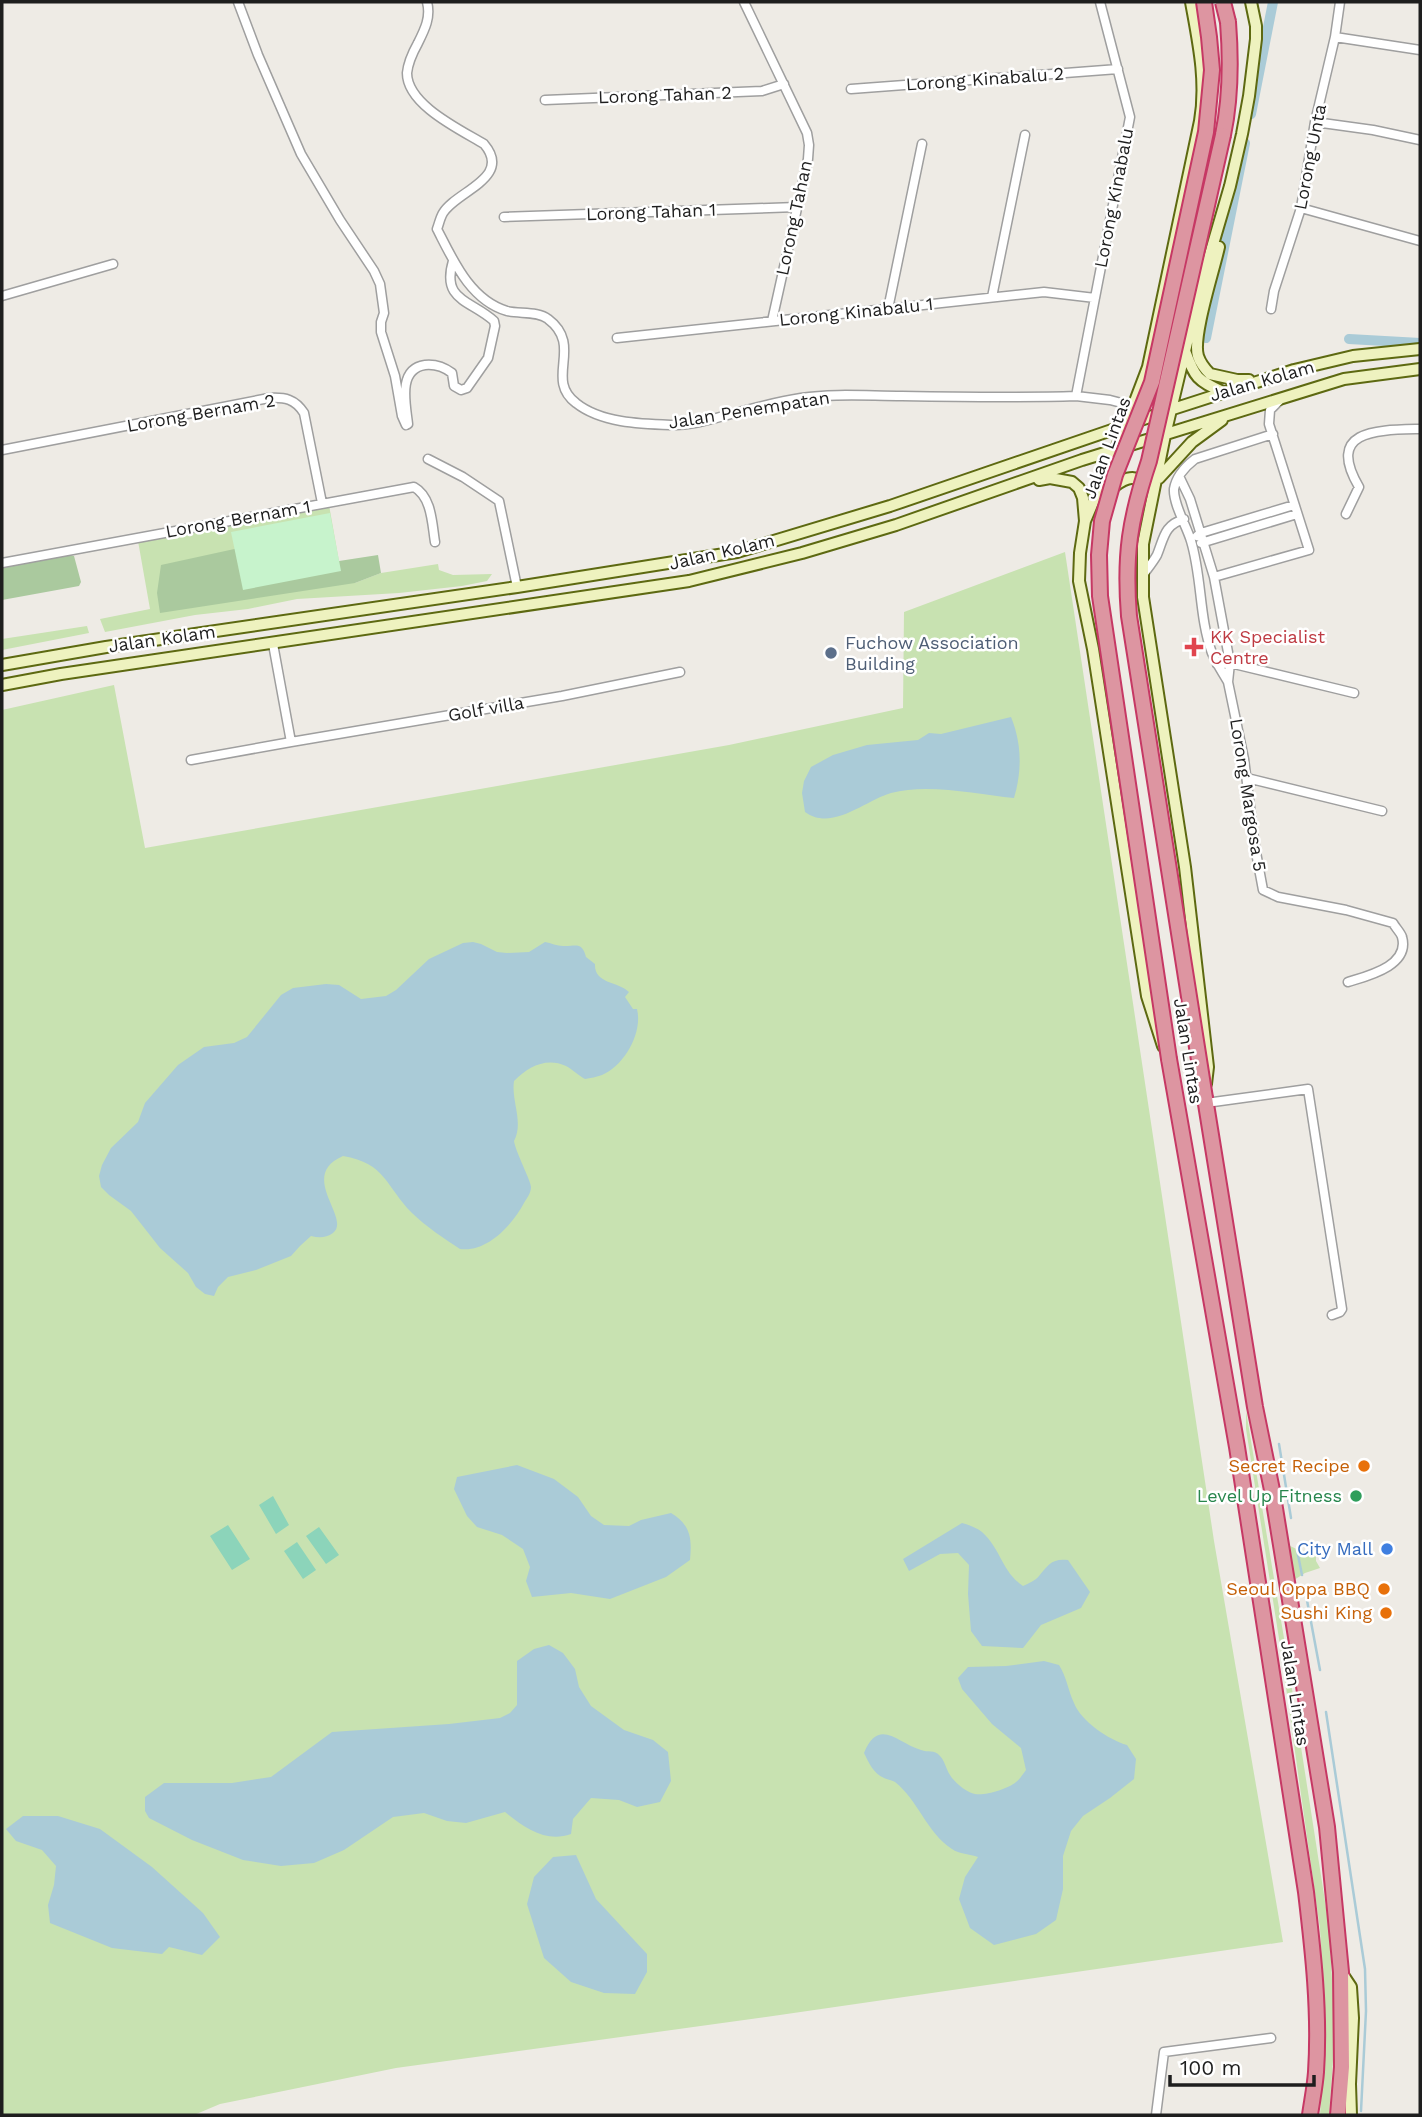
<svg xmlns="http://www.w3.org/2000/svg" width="1422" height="2117" viewBox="0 0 1422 2117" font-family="'Work Sans',sans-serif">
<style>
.grass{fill:#c8e2b1}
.forest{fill:#aac99e}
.park{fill:#c7f3cc}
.pitch{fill:#8cd4ba}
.water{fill:#aacbd7}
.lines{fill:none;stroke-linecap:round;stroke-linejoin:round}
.stream{stroke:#aacbd7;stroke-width:2.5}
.canal{stroke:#aacbd7;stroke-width:10}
.street-casing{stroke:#9f9f9f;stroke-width:11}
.secondary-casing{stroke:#5d6911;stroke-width:14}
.highway-casing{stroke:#c63864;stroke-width:18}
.street{stroke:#fff;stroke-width:8}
.secondary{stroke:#eef2bf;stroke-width:10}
.highway{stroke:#dd95a1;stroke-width:14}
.highway-bridge-casing{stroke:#c63864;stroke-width:18;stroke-linecap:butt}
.highway-bridge{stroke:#dd95a1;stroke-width:14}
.health-dot{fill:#e0444e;stroke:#fff;stroke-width:2.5}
.service-dot{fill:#5c6f8a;stroke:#fff;stroke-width:2.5}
.food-dot{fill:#e8710a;stroke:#fff;stroke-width:2.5}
.leisure-dot{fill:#2e9e5b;stroke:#fff;stroke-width:2.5}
.shop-dot{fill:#3f7fe0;stroke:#fff;stroke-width:2.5}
.labels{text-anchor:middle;stroke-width:5;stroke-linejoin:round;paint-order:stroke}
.street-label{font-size:18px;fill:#1e1e1e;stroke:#fff}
.health-label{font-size:18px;fill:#be3a42;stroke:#fff;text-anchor:start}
.service-label{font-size:18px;fill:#4e5e75;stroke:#fff;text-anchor:start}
.food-label{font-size:18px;fill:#c56008;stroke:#fff;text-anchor:end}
.leisure-label{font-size:18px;fill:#27864d;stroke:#fff;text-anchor:end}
.shop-label{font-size:18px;fill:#366cbe;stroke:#fff;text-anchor:end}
</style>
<rect width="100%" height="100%" fill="#eeebe5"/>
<path class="grass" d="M329,505L339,561L355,583L381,573L438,564L439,570L453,575L492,574L487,581L462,586L399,593L297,599L248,609L195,615L105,632L100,619L150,609L138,541Z
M1065,552L1214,1541L1283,1942L766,2017L396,2068L220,2104L194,2115H2V710L114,685L145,848L729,745L903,708L904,612Z
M87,626L89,633L2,650V639Z
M1246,1411L1285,1644L1329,1927L1335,2032L1329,2115H1320L1326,2032L1320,1929L1280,1645L1246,1429Z
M1290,1546L1301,1551L1316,1553V1561L1320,1568L1305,1573L1294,1580L1288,1547Z"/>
<path class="forest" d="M239,548L339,561L378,555L381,573L355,583L160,613L157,593L161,565Z
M70,555L74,556L81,582L79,586L2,600V568Z"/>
<path class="park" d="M330,513L341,571L243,590L231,532Z"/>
<path class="pitch" d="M273,1496L289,1525L276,1534L259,1505Z
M228,1525L250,1559L232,1570L210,1536Z
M319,1527L339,1555L326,1564L306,1536Z
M297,1542L316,1570L303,1579L284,1551Z"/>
<path class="water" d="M1011,717C1022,744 1022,771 1014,798C977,794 927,783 891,793C866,800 832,832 805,812L802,793L804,781L811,767L833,755L867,745L918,740L929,733L941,734Z
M473,942L481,944L497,952L507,953L529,952L545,942C551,943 557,946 563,946C574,947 582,940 586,957L595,964C594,984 618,981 629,992L625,997L633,1009H637C643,1033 624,1066 602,1075C597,1077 590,1078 585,1079C578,1075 572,1069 566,1066C546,1057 528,1067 514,1081C511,1101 524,1122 514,1141C516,1153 531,1181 531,1187C531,1193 527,1198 524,1203C513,1224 487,1253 460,1249C446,1240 424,1225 412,1213C386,1187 386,1163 343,1156C297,1176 352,1218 333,1233C326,1238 319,1238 311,1236L300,1246L291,1256L256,1270L228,1277L218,1287L214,1296L205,1294L196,1287L188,1273L160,1248L131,1211L109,1195L101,1187L99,1176L102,1165L111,1148L138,1122L145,1103L178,1065L204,1047L234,1043L247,1037L281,995L293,988L326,984L339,985L361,999L386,996L396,990L429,959L463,943Z
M517,1465L554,1479L578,1497L591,1516L604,1525L629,1526L641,1520L671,1513C691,1525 692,1539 690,1560L666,1577L610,1599L571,1593L532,1597L526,1581L530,1567L523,1549L502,1535L477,1527L467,1516L454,1489L457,1477Z
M962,1523C969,1525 977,1528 982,1532C1001,1549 1002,1572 1023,1586C1029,1583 1035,1581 1039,1576C1048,1565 1052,1558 1068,1560L1090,1592L1081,1608L1041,1625L1023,1648L982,1646L971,1631L968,1594L969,1565L958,1553L940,1554L909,1571L903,1559Z
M549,1645L563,1653L575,1669L579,1687L591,1706L624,1730L653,1740L668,1752L671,1781L660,1802L637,1807L619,1800L591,1798L573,1819L571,1834C546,1843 525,1828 505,1812L466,1823L447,1821L424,1813L393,1817L344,1850L314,1863L281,1866L243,1860L192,1840L149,1818L145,1811V1797L164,1783H232L271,1777L332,1732L449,1724L500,1718L510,1713L517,1705V1661L534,1649Z
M1044,1661L1059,1665C1067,1678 1068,1690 1074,1703C1081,1721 1109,1740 1127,1745L1136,1759L1134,1779L1110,1798L1083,1816L1071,1831L1063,1856V1889L1056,1920L1036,1934L994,1945L970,1928L959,1899L965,1877L978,1857C970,1854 959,1854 952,1849C927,1833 918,1800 895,1782C893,1781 887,1779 884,1778C873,1773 869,1763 864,1753C879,1717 897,1743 921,1750C928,1753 934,1749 940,1756C945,1761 946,1769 950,1775C954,1782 967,1793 975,1794C985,1796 1008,1789 1016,1782C1020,1779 1023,1774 1026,1770L1021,1748L992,1724L962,1689L958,1678L968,1667L1006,1666Z
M23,1816H58L100,1829L152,1867L203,1913L220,1937L202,1955L169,1947L162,1954L112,1948L50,1923L48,1905L54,1885L56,1866L42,1850L16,1841L6,1829Z
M576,1855L596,1899L647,1954V1972L635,1994L604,1993L571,1982L544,1958L527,1904L534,1877L553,1857Z"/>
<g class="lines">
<path class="stream" d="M1279,1444L1291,1518
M1297,1550L1302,1575
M1306,1595L1320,1670
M1326,1712L1365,1969L1366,2011L1361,2111"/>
<path class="canal" d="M1251,114L1273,2
M1206,338L1245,143
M1349,339L1420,343"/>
<g class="street-casing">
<path id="street" d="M238,2L258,55L301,154L340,220L374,271L380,284L384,313L381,322V332L395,376L402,416L406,425L408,424C406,405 397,369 425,365C435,364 444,367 452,373L454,386L461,390L467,388L488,358L495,326L494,321C471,300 441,301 453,261
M427,2C431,17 425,29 418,43C413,52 408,63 407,73C407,105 461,130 484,144C513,178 456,191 443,213C440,218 439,224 437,229C453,260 470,300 507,311C520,314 538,311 548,319C584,346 544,379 576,403C601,423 641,424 672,425C689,426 708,420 724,416C749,409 776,402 801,398C834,393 869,396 902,396C960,397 1018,398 1076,396L1110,400L1133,406
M744,2L807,133L809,145L808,159L772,321
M1335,37L1420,50
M851,89L1118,69
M545,100L762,91L784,84
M1315,122L1373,130L1420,140
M1301,208L1420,241
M504,217L797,207
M2,296L113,264
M992,297L1025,135
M888,309L922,144
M1271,309L1274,291L1301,208L1315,122L1335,37L1340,2
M617,338L1044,292L1095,298
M1076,396L1130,117L1100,2
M2,450L269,398C285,397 295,399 304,413L322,503
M428,459L463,477L499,501L517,587
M1179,476L1190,499L1214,577L1230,663L1228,682L1244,759L1255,847L1263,890L1278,897L1346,910L1393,923C1395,927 1401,933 1402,937C1410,966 1367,976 1348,982
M1346,514L1359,487C1325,429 1378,430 1420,429
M1197,536L1201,533L1294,505
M1201,543L1297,514
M2,563L414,487C432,497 432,524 435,542
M1143,575C1148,568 1153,562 1157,555C1164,538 1164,525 1184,519
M1214,577L1309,550L1269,424L1270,410L1280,400
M273,644L291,742L562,696L680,672
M1217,664L1230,663L1354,693
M1228,682C1223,673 1216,663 1212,653C1199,618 1202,577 1191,541C1187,527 1173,504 1174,489C1176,477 1186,466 1195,459L1273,434
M191,760L291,742
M1247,778L1382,811
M1206,1103L1308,1089L1342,1309L1340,1312L1332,1315
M1156,2115L1164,2052L1271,2038"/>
</g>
<g class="secondary-casing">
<path id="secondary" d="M1219,247C1214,270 1192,337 1198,356C1200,362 1205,369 1210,374L1237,380H1249
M1185,351C1195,378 1197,380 1223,392
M1159,478L1192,442L1222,420
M1039,480L1050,478L1072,482L1079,488L1083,498L1085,521L1080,553L1079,581L1093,649L1147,996L1163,1046
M1110,490C1121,480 1135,471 1145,486
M1085,521L1126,425L1148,367L1200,121C1207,81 1198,41 1191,2
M2,665L106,647L517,587L737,552L890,506L1173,409L1294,370L1353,356L1420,349
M2,685L61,674L689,581L802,553L896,525L1082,460L1344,379L1420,369
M1206,1084L1208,1067L1185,867L1143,597V544L1165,435L1199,292L1230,186L1242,134L1249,96L1256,39V26L1251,2
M1341,1972L1351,1987L1353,2018L1350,2084L1351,2115"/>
</g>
<g class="highway-casing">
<path id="highway" d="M1223,135C1231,97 1231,60 1228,22
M1169,1059L1237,1447L1306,1892C1313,1951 1320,2012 1316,2072C1315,2086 1312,2101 1310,2115
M1205,1098L1255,1407L1272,1490L1327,1827L1341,1972L1342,2067L1338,2115"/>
</g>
<use href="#street" class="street"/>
<use href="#secondary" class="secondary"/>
<use href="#highway" class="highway"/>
<g class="highway-bridge-casing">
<path id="highway-bridge" d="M1223,2L1228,22
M1169,1059L1100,596L1099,555L1102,521L1115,475L1152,382L1206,132L1212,70L1209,37L1204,2
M1205,1098L1129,616C1124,555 1130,518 1149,461L1223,135"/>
</g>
<use href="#highway-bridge" class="highway-bridge"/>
</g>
<path class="health-dot" d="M1190.5 636.5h7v7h7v7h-7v7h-7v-7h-7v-7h7z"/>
<circle class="service-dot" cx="831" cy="653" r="7"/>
<g class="food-dot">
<circle cx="1364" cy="1466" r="7"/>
<circle cx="1384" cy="1589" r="7"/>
<circle cx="1386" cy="1613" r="7"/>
</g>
<circle class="leisure-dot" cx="1356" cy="1496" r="7"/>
<circle class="shop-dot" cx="1387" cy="1549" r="7"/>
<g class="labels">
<g class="street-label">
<text transform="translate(985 79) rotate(-4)" y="6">Lorong Kinabalu 2</text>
<text transform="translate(665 95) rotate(-2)" y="6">Lorong Tahan 2</text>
<text transform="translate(1310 157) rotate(-79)" y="6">Lorong Unta</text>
<text transform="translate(1114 198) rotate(-79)" y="6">Lorong Kinabalu</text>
<text transform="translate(651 212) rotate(-2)" y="6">Lorong Tahan 1</text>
<text transform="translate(794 218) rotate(-78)" y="6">Lorong Tahan</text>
<text transform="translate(856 312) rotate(-6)" y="6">Lorong Kinabalu 1</text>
<text transform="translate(1262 381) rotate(-16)" y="6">Jalan Kolam</text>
<text transform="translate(749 410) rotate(-9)" y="6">Jalan Penempatan</text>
<text transform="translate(201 413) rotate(-10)" y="6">Lorong Bernam 2</text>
<text transform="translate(1107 448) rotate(-70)" y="6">Jalan Lintas</text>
<text transform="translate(238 519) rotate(-10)" y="6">Lorong Bernam 1</text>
<text transform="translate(722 552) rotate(-13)" y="6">Jalan Kolam</text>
<text transform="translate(162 639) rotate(-8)" y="6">Jalan Kolam</text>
<text transform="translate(486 709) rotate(-10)" y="6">Golf villa</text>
<text transform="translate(1248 795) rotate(81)" y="6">Lorong Margosa 5</text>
<text transform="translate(1188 1051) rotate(81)" y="6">Jalan Lintas</text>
<text transform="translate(1295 1693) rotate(81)" y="6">Jalan Lintas</text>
</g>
<g class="health-label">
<text x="1210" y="643">KK Specialist<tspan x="1210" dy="21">Centre</tspan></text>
</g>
<g class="service-label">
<text x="845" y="649">Fuchow Association<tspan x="845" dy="21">Building</tspan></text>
</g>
<g class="food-label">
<text x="1350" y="1472">Secret Recipe</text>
<text x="1370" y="1595">Seoul Oppa BBQ</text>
<text x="1372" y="1619">Sushi King</text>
</g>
<g class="leisure-label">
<text x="1342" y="1502">Level Up Fitness</text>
</g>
<g class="shop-label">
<text x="1373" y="1555">City Mall</text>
</g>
</g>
<rect width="1422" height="2117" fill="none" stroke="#1e1e1e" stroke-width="7"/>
<path d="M1170 2075v10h144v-10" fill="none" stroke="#1e1e1e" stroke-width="3.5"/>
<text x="1180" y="2075" font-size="21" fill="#1e1e1e" stroke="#ffffff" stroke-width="5" paint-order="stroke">100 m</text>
</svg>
